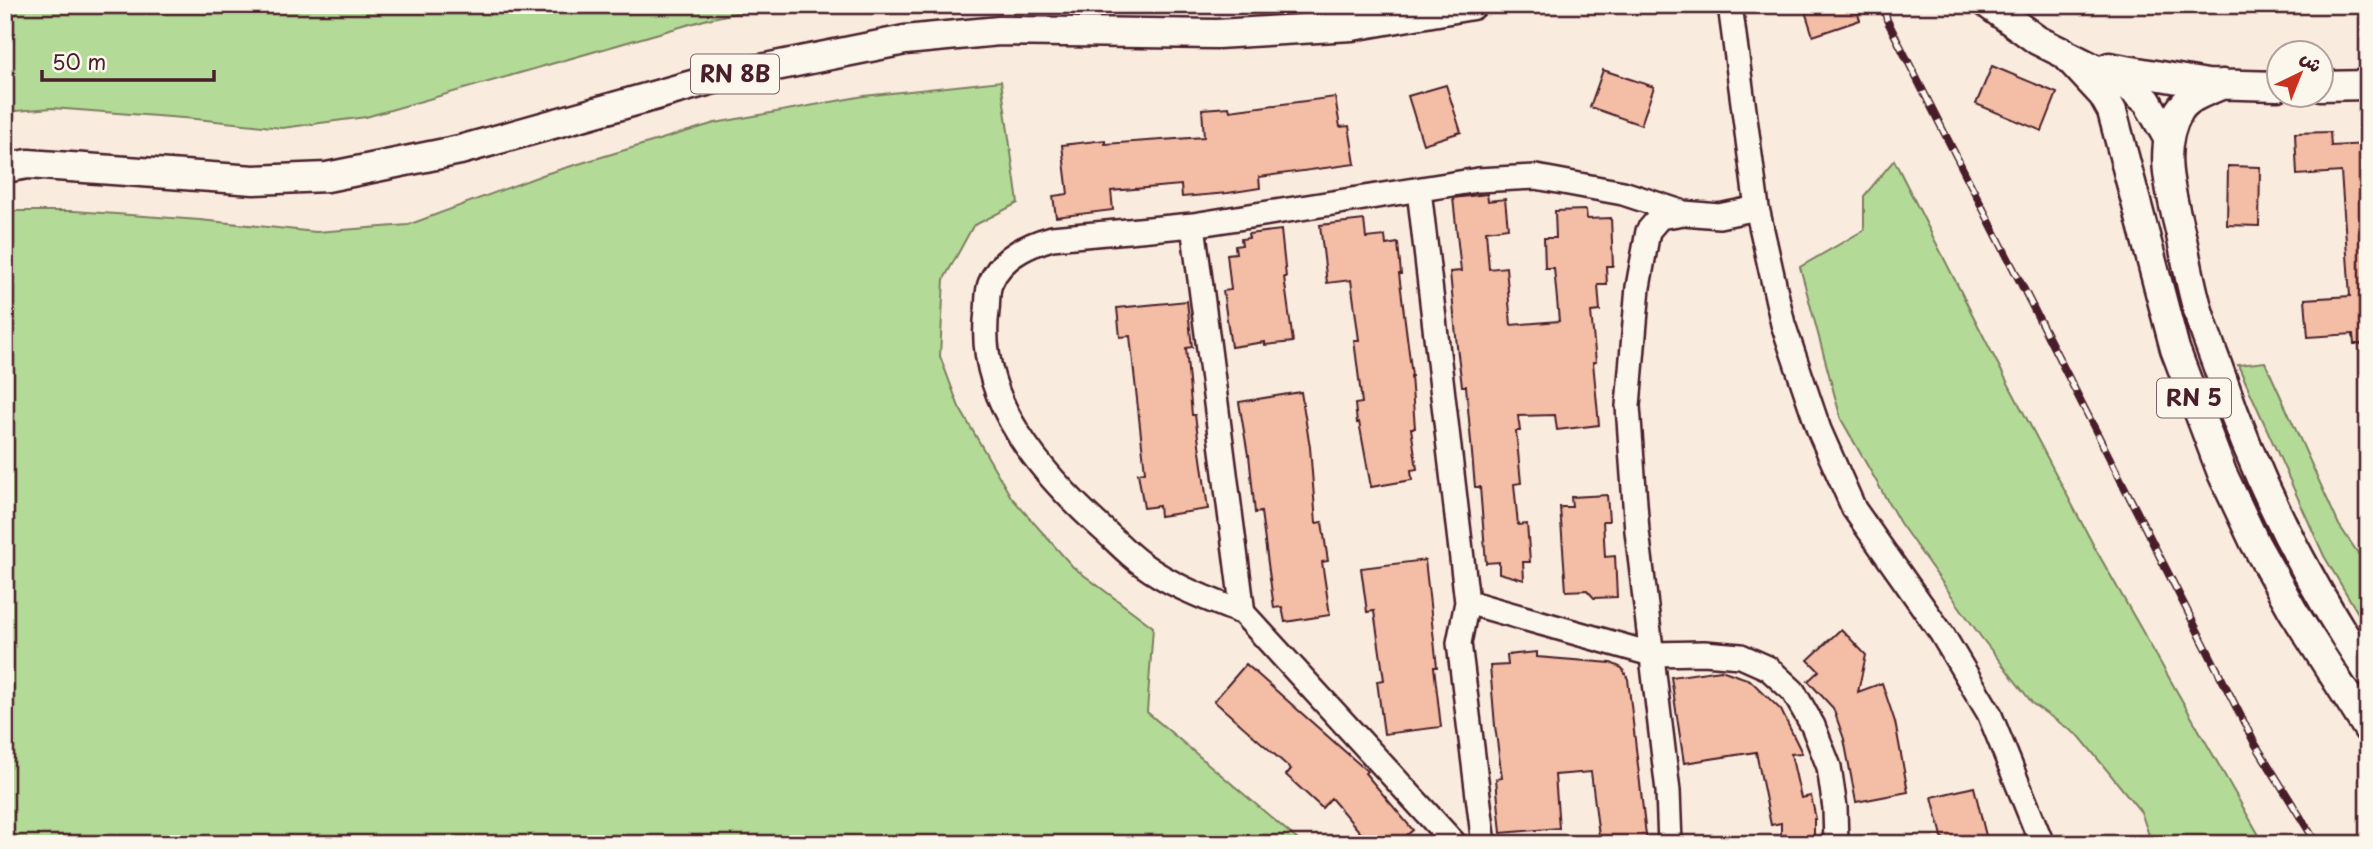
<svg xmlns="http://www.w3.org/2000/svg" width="2373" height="849" viewBox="0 0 2373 849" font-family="'Playpen Sans','Playpen Sans Arabic',sans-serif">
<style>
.green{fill:#b3db97;stroke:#7e7d61;stroke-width:2}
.building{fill:#f3bea5;stroke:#4a1f2b;stroke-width:2}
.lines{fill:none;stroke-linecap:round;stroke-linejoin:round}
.minor-casing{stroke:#4a1f2b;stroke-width:28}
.major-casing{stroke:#4a1f2b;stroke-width:33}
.minor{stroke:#fbf7ec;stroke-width:23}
.major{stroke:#fbf7ec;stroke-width:28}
.rail-casing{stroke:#4a1f2b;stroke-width:8}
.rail{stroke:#fbf7ec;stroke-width:5;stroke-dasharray:16;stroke-linecap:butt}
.labels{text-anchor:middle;stroke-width:5;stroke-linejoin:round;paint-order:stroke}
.shield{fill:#fbf7ec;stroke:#7f6065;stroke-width:2}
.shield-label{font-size:23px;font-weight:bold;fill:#4a1f2b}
</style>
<rect width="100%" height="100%" fill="#f9ecde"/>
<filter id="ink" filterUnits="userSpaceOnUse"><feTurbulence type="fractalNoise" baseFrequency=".0143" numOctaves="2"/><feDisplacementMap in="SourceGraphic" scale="14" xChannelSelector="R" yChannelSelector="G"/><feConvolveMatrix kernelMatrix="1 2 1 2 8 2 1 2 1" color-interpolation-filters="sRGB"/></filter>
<g filter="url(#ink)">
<path class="green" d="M5,5H772L708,19L366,117L282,128L196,119L52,108L5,112Z
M1001,81L1018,203L973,226L944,279L940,356L959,407L1011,497L1073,567L1153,627L1147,712L1298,840L1299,844H5V211H74L200,220L316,232L408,225L545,174L715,123L864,96Z
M1894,160L1991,351L2096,550L2264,844H2152L2141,812L2080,737L2033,704L1981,637L1900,523L1841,419L1800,267L1864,230V196Z
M2265,362L2339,525L2368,568V630L2324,556L2238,365Z"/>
<path class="building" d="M1803,5H1855L1860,20L1813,36Z
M1992,66L2057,93L2042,131L1976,104Z
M1603,70L1654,87L1641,125L1590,107Z
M1446,85L1461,132L1423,144L1408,96Z
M1335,97L1340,127L1349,126L1355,164L1259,177L1260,188L1228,193L1182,197L1181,185L1111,191L1113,210L1056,217L1053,196L1068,194L1062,145L1105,140V144L1204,137L1202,109L1229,107L1230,111Z
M2330,132L2331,146L2368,144V344H2354L2353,334L2308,337L2305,299L2350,296L2341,172L2297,175L2295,133Z
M2228,166L2260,167L2259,226L2227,225Z
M1487,194L1488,201L1505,199L1508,228L1486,231L1489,269L1506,267L1511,325L1559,321L1554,268H1545L1544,238H1556L1555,211L1586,210L1587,219L1611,218L1613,266H1606L1607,285H1598L1600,311L1591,312L1596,362H1593L1599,425L1557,430L1555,415L1518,416L1520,431H1516L1521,483L1514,484L1518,525L1527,524L1530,562H1523L1524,580L1499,573V562L1486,563L1480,487H1475L1466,386H1462L1457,347L1450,272L1461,271L1453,198Z
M1364,220L1366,238L1385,236L1386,245L1398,243L1401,274H1399L1412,376H1411L1415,428H1411L1417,469L1411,470L1412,480L1371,487L1359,422L1357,423L1355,404L1362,403L1354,340H1359L1351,280L1327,283L1320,225Z
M1281,230L1286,277H1284L1293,342L1265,345V342L1231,347L1223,291L1231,290L1227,254L1236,253L1235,246L1242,245L1241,239L1249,238L1248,234Z
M1187,301L1192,347L1186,348L1192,415H1195L1208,509L1160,516L1159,506L1144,508L1138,473L1145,472L1130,336L1120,337L1117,308Z
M1301,392L1310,447L1316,523L1322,522L1328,561L1322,562L1330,615L1285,622L1282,607L1274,608L1261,512L1255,513L1249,455H1248L1239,402Z
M1607,495L1609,521H1603L1605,557L1615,556L1617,597L1594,598L1587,590L1566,591L1560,507H1572L1571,497Z
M1425,560L1437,667H1434L1441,727L1384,734L1377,681L1384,680L1374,611L1367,612L1361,568Z
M1841,629L1866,655L1858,692L1882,683L1895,722L1908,792L1856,802L1844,739L1833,708L1808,681L1819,671L1808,660Z
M1537,652V657L1611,663L1622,668L1628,679L1647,844H1600L1591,772L1555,775L1559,828L1501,833L1496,779L1502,778L1495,726L1490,666L1508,665L1507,655Z
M1246,664L1367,771L1365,773L1413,830L1396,844H1370L1331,798L1322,808L1286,775L1291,769L1214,701Z
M1721,670L1750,680L1781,710L1802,753L1791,754L1801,798L1811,796L1816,819H1814V844H1781V823L1771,825L1756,752L1684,763L1671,677Z
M1974,787L1988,844H1944L1932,797Z"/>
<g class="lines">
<g class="minor-casing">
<path id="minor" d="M1730,5L1757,208L1783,324L1819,430L1854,509L1942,634L1989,713L2042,844
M1419,190L1467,602L1459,643L1484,844
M1193,225L1243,613L1455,844
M1467,602L1651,654L1704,653L1741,656L1768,668L1793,691L1813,726L1829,767L1835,808L1836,844
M1243,613C1208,599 1173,587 1142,564C1129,555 1118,543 1106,532C1044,477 975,400 987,311C988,303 987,292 990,284C1000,258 1027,245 1052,238L1193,225L1478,180L1536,177L1623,193L1684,213
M1670,844L1668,791L1637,531L1628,406L1638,287L1648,231L1660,217L1684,213L1719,216L1757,208"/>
</g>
<g class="major-casing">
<path id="major" d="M1989,5L2037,40L2127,85L2147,101L2168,138
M2063,52L2103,95L2112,111L2175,349L2222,473L2255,543L2293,611L2368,729
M2109,67L2207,84L2278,86
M2223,84C2208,91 2188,96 2179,111C2156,149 2172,196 2181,235C2186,258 2190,281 2196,303C2202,327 2212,350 2220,373C2256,480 2305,578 2368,672
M2320,86L2368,85
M5,168L28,164L254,180L327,177L460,150L721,77L905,40L999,31L1217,34L1352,26L1472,5"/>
</g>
<use href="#minor" class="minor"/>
<use href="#major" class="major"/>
<g class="rail-casing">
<path id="rail" d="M1883,5L1887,20L2254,742L2317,844"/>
</g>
<use href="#rail" class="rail"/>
</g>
</g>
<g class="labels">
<g class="shield">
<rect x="691" y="54.5" width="88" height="39" rx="5"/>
<rect x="2157" y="378.5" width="74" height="39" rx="5"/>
</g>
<g class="shield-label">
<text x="735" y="82">RN 8B</text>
<text x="2194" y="406">RN 5</text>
</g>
</g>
<rect width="2373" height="849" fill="none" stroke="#fbf7ec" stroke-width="28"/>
<rect x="14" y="14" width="2345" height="821" fill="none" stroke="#4a1f2b" stroke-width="2.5" filter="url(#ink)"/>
<g transform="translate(2300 74) rotate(43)"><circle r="33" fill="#fbf7ec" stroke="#b4a19f" stroke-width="2"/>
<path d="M0-5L12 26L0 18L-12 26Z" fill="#c8321e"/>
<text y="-10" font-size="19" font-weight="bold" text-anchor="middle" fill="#4a1f2b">ش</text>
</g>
<path d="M42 70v10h172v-10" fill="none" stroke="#4a1f2b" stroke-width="3.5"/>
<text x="52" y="70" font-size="21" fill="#4a1f2b" stroke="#fbf7ec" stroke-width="5" paint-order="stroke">50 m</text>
</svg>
